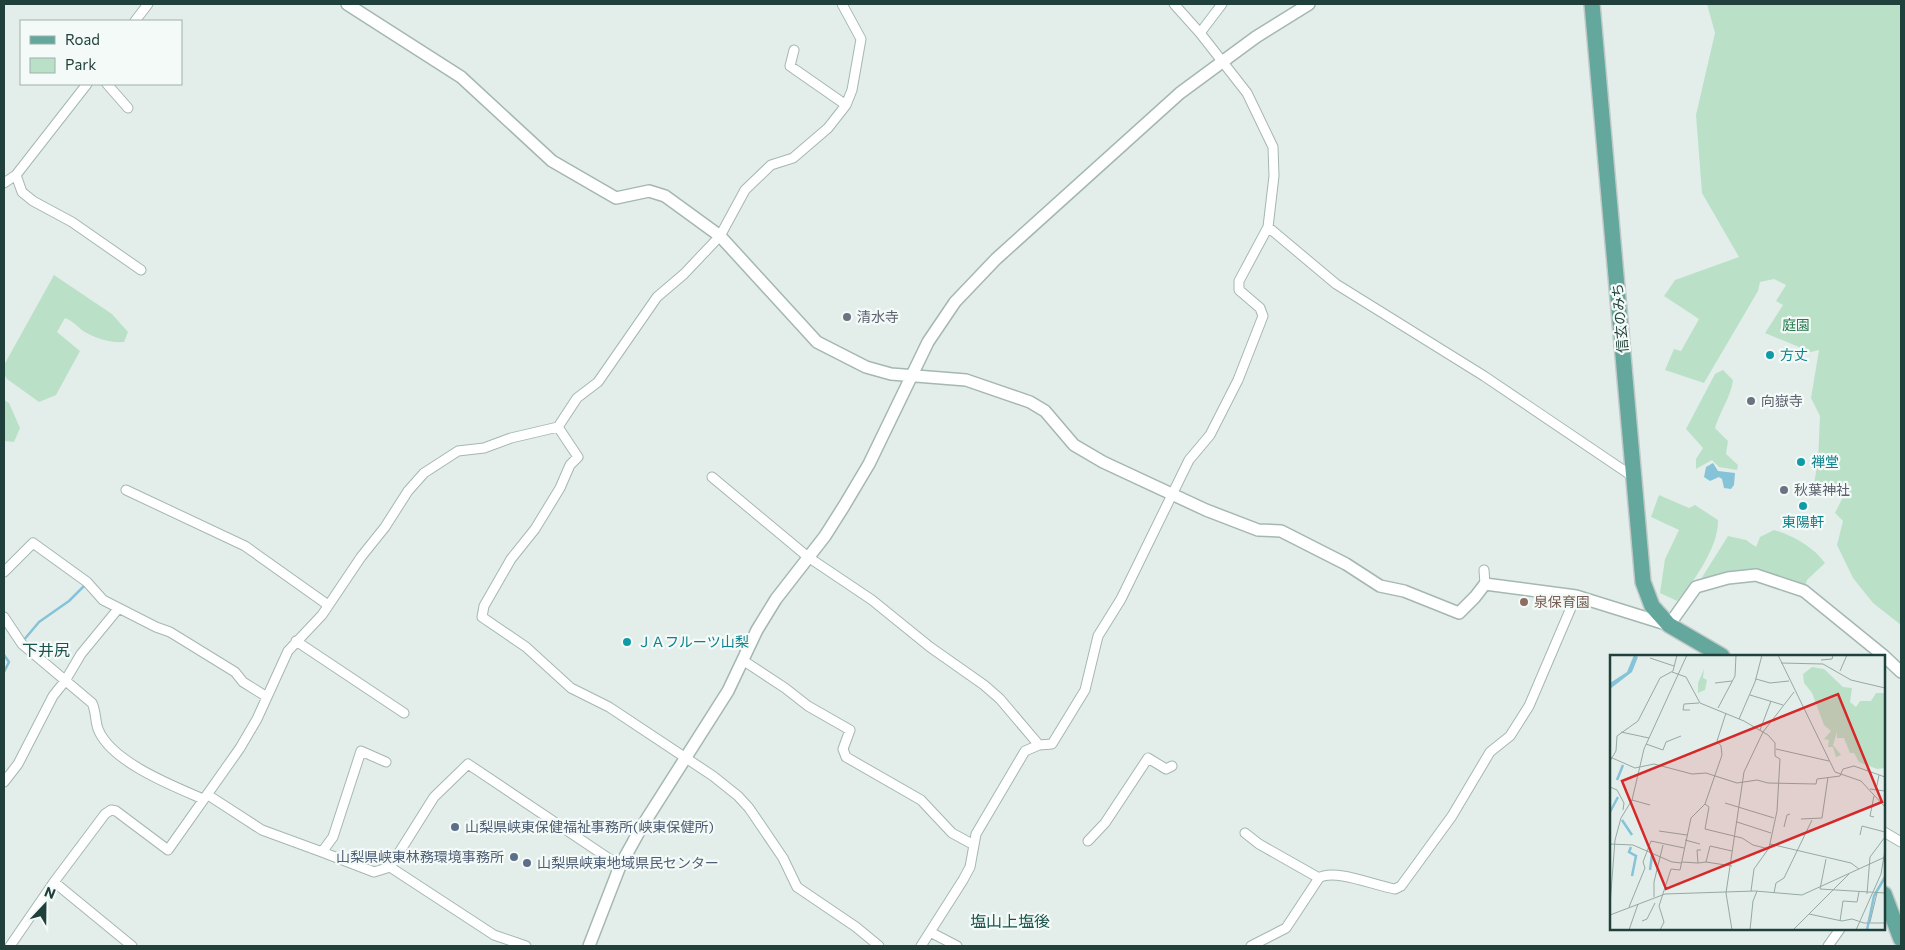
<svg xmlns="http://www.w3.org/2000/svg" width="1905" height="950" viewBox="0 0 1905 950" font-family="Commissioner,'Noto Sans JP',sans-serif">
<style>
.green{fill:#bae1c8}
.water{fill:#86c3d8}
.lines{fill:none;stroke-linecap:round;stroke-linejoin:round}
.stream{stroke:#86c3d8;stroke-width:2.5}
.minor-casing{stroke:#a5b7b2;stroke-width:11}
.tertiary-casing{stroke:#a5b7b2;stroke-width:14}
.primary-casing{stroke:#c1cac8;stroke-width:18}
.minor{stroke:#fff;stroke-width:9}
.tertiary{stroke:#fff;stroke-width:11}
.primary{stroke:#63a79d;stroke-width:15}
.worship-dot{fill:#6b7280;stroke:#f4faf7;stroke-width:2}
.culture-dot{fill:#0f9aa8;stroke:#f4faf7;stroke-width:2}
.education-dot{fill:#8d6e63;stroke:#f4faf7;stroke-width:2}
.service-dot{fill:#5c6f8a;stroke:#f4faf7;stroke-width:2}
.labels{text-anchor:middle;stroke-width:4.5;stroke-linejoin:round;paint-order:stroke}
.worship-label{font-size:14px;fill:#5b616d;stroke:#f4faf7;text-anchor:start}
.street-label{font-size:14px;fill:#20413b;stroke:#f4faf7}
.park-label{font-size:14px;fill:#277c50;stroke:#f4faf7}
.culture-label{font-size:14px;fill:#0d838f;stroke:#f4faf7;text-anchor:start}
.education-label{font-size:14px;fill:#785e54;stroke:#f4faf7;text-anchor:start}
.service-label{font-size:14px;fill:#4e5e75;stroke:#f4faf7;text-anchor:start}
.quarter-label{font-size:16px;fill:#1a554d;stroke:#f4faf7}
.inset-river{fill:none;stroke:#86c3d8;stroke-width:2.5}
.inset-road{fill:none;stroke:#95a9a4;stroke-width:1}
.view{fill:#d62828;fill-opacity:0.15;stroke:#d62828;stroke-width:2.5}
.inset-edge{fill:none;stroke:#20413b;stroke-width:2.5}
</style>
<rect width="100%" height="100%" fill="#e3eeea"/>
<path class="green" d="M1707,4H1901V625L1873,603L1853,578L1837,545L1843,521L1835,513L1844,495L1814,484L1818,460L1820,416L1811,398L1819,350L1811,352L1765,333L1783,305L1776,301L1786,285L1774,279L1760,282L1758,291L1704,383L1665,370L1674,349L1681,351L1699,319L1664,296L1675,280L1739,257L1702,193L1696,115L1715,33Z
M54,275L112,314L128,332L124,342C111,343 97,339 85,332C78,328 75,322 65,318L57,332L80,351L56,395L39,402L7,379L4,374V365Z
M1723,370L1733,380C1731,397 1720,411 1715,428L1728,441L1726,454L1738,465L1737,470L1719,467L1712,460L1696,469V459L1703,448L1686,429L1715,374Z
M4,400L9,403L20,428L14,442L4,441Z
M1659,495L1689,508L1695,505L1718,520C1719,546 1694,582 1677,601L1660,593L1665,559L1679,530L1651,517Z
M1774,530C1792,535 1814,547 1825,563L1807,580L1804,591L1769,579L1696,587L1728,536L1746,540L1756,547L1760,537Z"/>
<path class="water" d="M1713,463L1718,471L1735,473L1734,485L1731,489L1724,488L1722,479L1719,477L1710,481L1704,477L1706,467Z"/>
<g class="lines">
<path class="stream" d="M23,641L39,622L69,601L84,586
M4,655L9,662L4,672"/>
<g class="minor-casing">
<path id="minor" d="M135,21L148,4
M1200,33L1222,4
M794,50L790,66L846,105
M107,84L128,108
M16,175L22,192L33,201L72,222L141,270
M4,183L16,175L87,84
M1268,227L1336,284L1484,376L1635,478
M558,427L578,457L570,465L560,488L535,529L511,559L484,606L482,617L526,647L571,688L609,707L713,776L738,796L749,808L783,858L797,887L856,927L879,946
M712,477L808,557L872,600L930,647L984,685L1000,699L1039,745
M126,490L245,546L328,605
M1484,570L1485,584
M4,572L33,543L87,582L103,600L156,627L170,632L235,672L243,682L267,697
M4,617L22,644L92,703C96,711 95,720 98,729C111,762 173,786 203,799
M296,641L404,713
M744,661L785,688L808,706L850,730L843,749L846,757L921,800L952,833L974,845
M386,762L361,751L333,837L322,852L374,872L390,867L434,797L468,764L620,866
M4,782L18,764L53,696L65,681L81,654L118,609
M208,795L262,830L322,852
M1884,832L1901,842
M1245,833L1259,844L1319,878
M1088,841L1105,823L1148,758L1166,769L1172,766
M390,867L494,935L526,946
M54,882L132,946
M930,932L957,946
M10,946L54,882L105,814L111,810L116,811L168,850L240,748L257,719L288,651L322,615L361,557L385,527L408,491L424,473L458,451L484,448L511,438L558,427L577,398L598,382L657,297L684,274L720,236L745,190L771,165L793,158L828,128L846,105L852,90L861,39L842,4
M921,946L963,880L970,867L976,834L1025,751L1039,745L1052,744L1085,690L1098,636L1121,599L1189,460L1210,435L1238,380L1263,316L1260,308L1239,290V281L1268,227L1274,176L1273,147L1247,93L1200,33L1174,4
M1251,946L1286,928L1319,878C1334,868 1376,886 1395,889L1401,886L1452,816L1490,752L1510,736L1529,706L1576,596
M1828,946L1840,929"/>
</g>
<g class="tertiary-casing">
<path id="tertiary" d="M347,4L461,77L552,161L616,198L649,191L665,196L720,236L817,342L866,367L891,374L966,380L1030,402L1045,411L1074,445L1103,462L1206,510L1258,530L1281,531L1346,564L1380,586L1404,591L1459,613L1475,597L1485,584L1576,596L1669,625L1696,587L1728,578L1756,575L1804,591L1884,656
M1884,656L1901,672
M589,946L620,866L641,828L728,691L757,630L776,599L825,536L844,506L869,464L928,342L955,302L996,259L1180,93L1256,37L1309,4"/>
</g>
<g class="primary-casing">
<path id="primary" d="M1592,4L1643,582L1652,606L1669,625L1722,656
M1884,894L1901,939"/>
</g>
<use href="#minor" class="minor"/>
<use href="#tertiary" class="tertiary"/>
<use href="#primary" class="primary"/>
</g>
<g class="worship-dot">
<circle cx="847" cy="317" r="5"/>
<circle cx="1751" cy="401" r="5"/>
<circle cx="1784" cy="490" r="5"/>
</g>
<g class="culture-dot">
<circle cx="1770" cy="355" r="5"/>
<circle cx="1801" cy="462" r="5"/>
<circle cx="1803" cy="506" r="5"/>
<circle cx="627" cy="642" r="5"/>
</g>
<circle class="education-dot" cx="1524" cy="602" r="5"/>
<g class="service-dot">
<circle cx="455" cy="827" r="5"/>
<circle cx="514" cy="857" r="5"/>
<circle cx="527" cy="863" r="5"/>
</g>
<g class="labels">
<g class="worship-label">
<text x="857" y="322">清水寺</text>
<text x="1761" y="406">向嶽寺</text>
<text x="1794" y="495">秋葉神社</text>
</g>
<g class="street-label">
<text transform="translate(1620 318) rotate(-95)" y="5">信玄のみち</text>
</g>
<g class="park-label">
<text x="1796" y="330">庭園</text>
</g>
<g class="culture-label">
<text x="1780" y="360">方丈</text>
<text x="1811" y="467">禅堂</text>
<text x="1803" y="527" text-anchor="middle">東陽軒</text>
<text x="637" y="647">ＪＡフルーツ山梨</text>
</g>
<g class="education-label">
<text x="1534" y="607">泉保育園</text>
</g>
<g class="service-label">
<text x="465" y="832">山梨県峡東保健福祉事務所(峡東保健所)</text>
<text x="504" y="862" text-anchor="end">山梨県峡東林務環境事務所</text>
<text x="537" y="868">山梨県峡東地域県民センター</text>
</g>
<g class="quarter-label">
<text x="46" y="656">下井尻</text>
<text x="1010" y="927">塩山上塩後</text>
</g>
</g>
<g transform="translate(1610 655)">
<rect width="275" height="275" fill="#e3eeea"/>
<path d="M202,12L214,14L233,32L242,33L240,47L246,52L250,46H261L266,38H275V113L267,114L249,107L244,98H240L234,83H227V77L223,90L231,100L226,102L223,92H218L219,85L214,84L221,76L214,70L202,38L194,28L193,19ZM94,14L93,23L97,25L95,35L88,38V28Z" fill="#bae1c8"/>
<path d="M24,0L28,2L22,17L0,34V28L17,17Z" fill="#86c3d8"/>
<path class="inset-river" d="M7,125L13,110M0,157L8,142M12,165L22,180M21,192L19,197L26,201L22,221M40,215L42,200M257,275L264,241L275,222"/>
<path class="inset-road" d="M168,0L225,117L251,126L275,152M40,3L64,11M211,5L222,4L223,0M171,8L213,9L241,25L275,33M230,16L237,0M62,17L76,22L90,48L134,66L158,80L165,88V101L170,104L167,156L159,193L144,214L141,236M146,24L160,28L179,26M105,28L122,26M140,40L173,50M108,53L125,21L126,0M80,55H73L74,49L89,48M129,64L145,27L152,0M150,75L161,46M11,77L39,83M36,89L53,95L56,87L71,81M166,94L219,106M0,102L25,113L44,109L82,119L96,118L127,128L147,125L158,128L206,129L207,124L230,121L233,114L244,111L275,122M0,106L6,96L7,81L28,66L50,23L63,16L67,0M0,132L7,135L14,148L13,155M260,134L275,136M266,135L269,120M22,145L40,150M115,148L164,163M95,149L99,152L95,174L132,183L143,190L159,194M264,162L260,161L264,141M191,164L212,163L218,122M127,167L161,178M174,172L177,160L180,159M49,176L77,180M250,180L252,171L275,177M75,185L90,189M0,189L23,190L62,207L72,208M160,189L241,208L249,214M91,195H87L88,208L96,207L100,191L122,196M216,204L210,234L275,238M72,207L88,208M96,207L122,211M164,238L166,228L174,223L202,165M257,239L260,202L275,182M44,242V227L53,190M0,250L5,185L11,163L22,145L34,94L77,0M19,252L35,213L33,207L41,186L74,193M199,259L232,266L242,264L254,268H275M0,260L55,239L145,236L192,240L275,202M32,266L37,264L45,248M230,266L233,246L247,247L249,237M260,267L267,238M19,275L28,249M50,275L54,267L49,251L61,214L70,215L81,163L95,149L112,100L111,91L107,86L116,58M122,275L116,238L134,117L153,77L184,37M140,275L143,246L147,236M183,275L239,219M246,275L271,219L275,195"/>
<path class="view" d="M228,39L272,147L56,234L12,126Z"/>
<rect width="275" height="275" class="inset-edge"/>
</g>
<rect width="1905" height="950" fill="none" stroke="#20413b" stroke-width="10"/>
<rect x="20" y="20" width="162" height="65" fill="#f4faf7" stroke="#9fb0ac"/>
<rect x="30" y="36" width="25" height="8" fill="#63a79d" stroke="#9fb0ac"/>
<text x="65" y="45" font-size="15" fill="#20413b">Road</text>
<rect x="30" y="58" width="25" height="15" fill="#bae1c8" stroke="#9fb0ac"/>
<text x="65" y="70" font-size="15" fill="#20413b">Park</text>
<g transform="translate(45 905) rotate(22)" stroke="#f4faf7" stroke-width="4" paint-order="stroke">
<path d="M0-4L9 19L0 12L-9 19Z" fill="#20413b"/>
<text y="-8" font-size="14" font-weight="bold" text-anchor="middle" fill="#20413b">N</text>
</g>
</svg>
